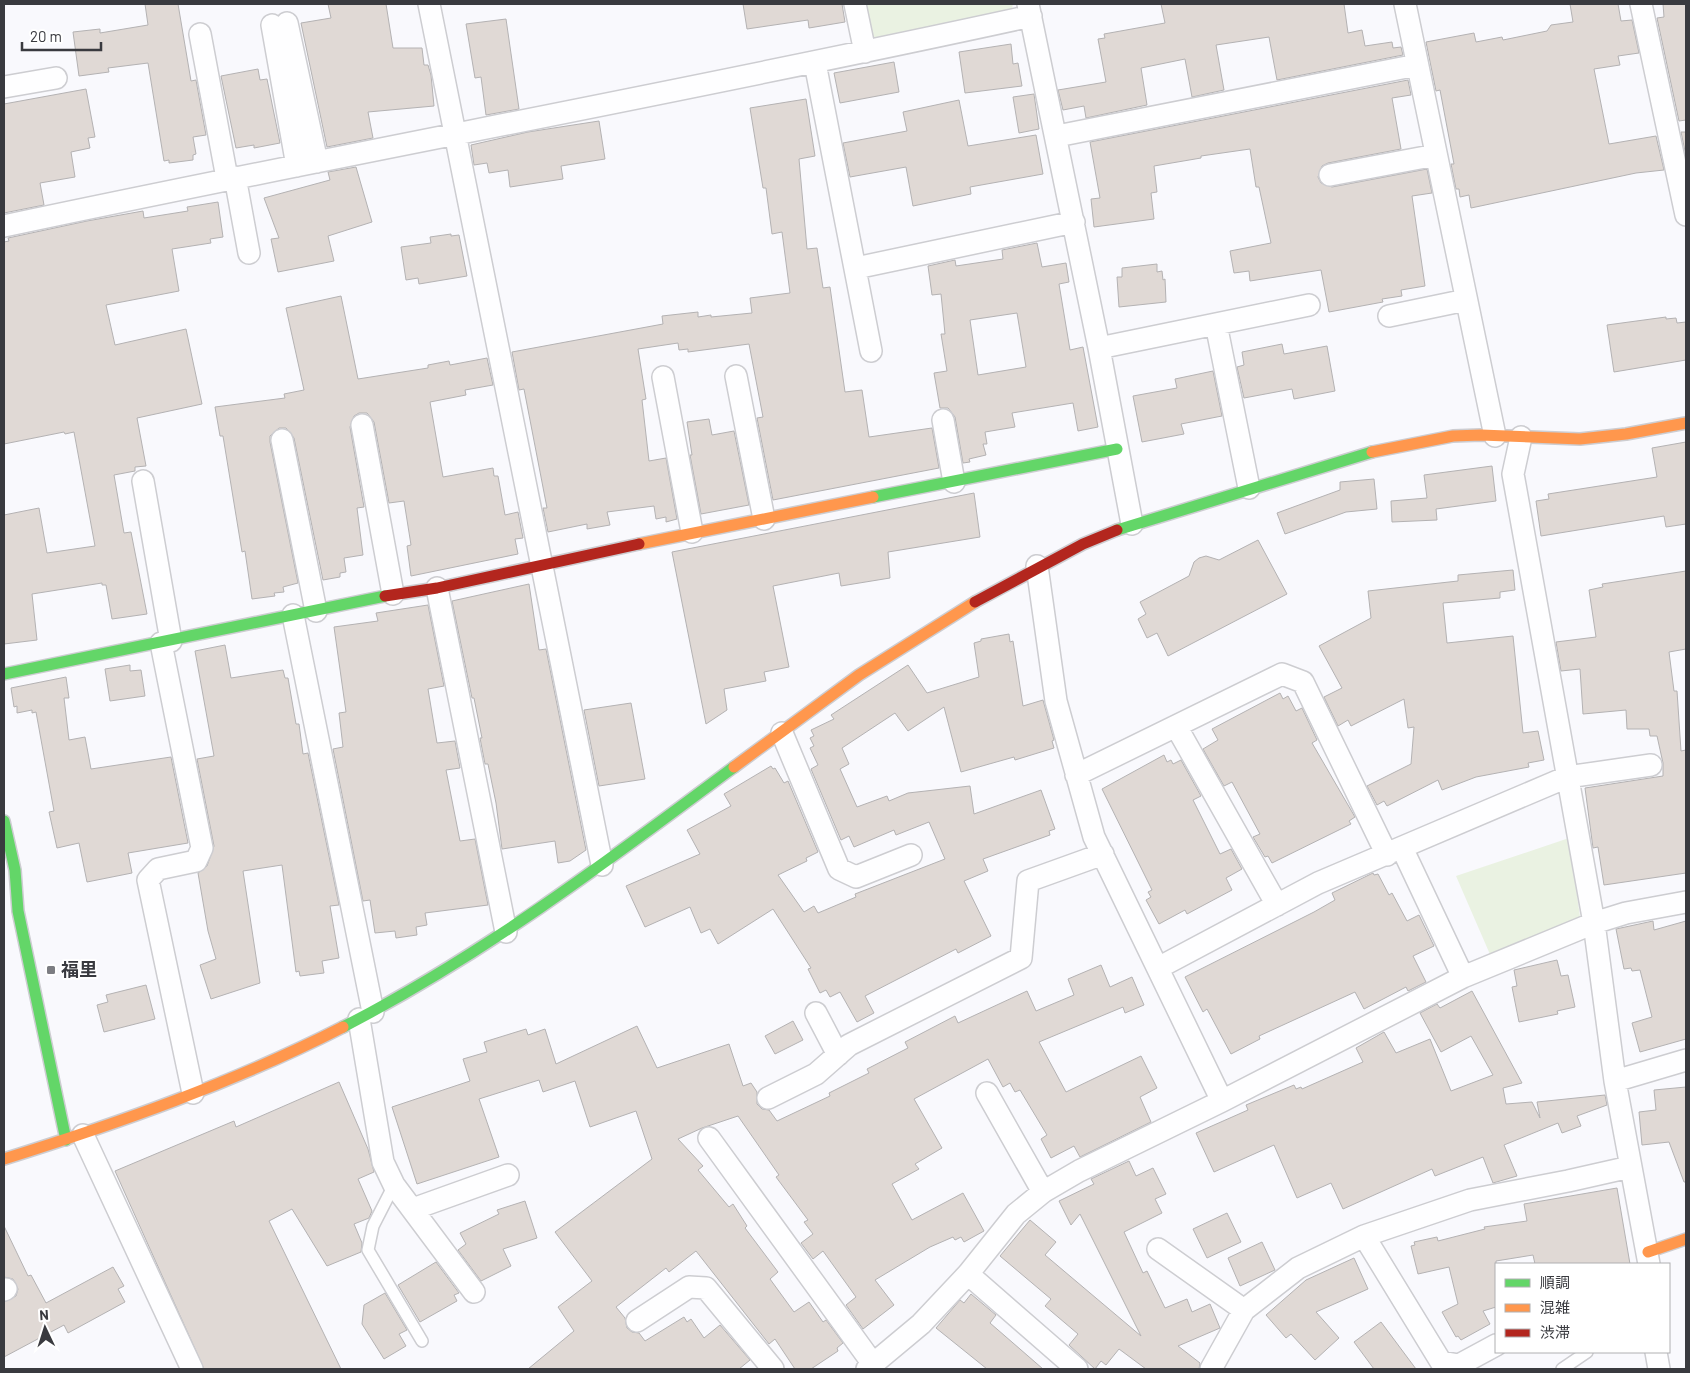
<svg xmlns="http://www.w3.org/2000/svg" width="1690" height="1373" viewBox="0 0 1690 1373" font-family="Barlow,'Noto Sans JP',sans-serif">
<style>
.green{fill:#eaf2e2}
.building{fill:#e0d9d5;stroke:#b4b2b3;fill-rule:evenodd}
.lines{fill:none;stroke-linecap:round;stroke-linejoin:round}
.lane-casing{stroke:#cdcdd1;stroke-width:14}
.street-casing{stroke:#cdcdd1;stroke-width:24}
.fast-casing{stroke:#cdcdd1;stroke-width:14}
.slow-casing{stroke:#cdcdd1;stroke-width:14}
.jam-casing{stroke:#cdcdd1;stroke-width:14}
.lane{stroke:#fefeff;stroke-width:11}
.street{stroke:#fefeff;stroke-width:21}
.fast{stroke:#63d668;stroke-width:11}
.slow{stroke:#ff974d;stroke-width:11}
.jam{stroke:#b3261e;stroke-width:11}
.poi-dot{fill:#7c7d82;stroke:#fff;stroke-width:2}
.labels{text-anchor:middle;stroke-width:4;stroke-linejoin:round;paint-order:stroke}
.poi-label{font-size:18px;font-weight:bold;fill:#393a3f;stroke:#fff;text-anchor:start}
</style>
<rect width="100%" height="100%" fill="#f9f9fd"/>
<path class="green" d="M863,4H1013L1011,13L871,42Z
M1569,838L1581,924L1492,959L1456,876Z"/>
<path class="building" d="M145,4H178L191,81L196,80L206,135L193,137L196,154L193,155V160L169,163V160L164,161L148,63L108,68L109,72L79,76L73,32L100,29V33L148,25Z
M328,4H386L393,48H422L424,65H428L431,75L434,106L368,112L373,138L327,147L301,23L331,18Z
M743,4H842L845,22L809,28L808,20L747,29Z
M1161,4H1344L1348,33L1362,30L1365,46L1392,42L1393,48L1401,47L1403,55L1277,80L1269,37L1216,45L1224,90L1192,97L1185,59L1141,68L1147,105L1086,118L1084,106L1063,110L1058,90L1106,82L1098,39L1105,38L1104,34L1165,23Z
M1570,4H1618L1621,21L1632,20L1639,53L1618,56L1620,65L1594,69L1609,144L1656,136L1664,170L1636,173L1471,208L1469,195L1460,197L1459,189H1456L1451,164H1454L1440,90L1436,91L1426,42L1474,33L1476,42L1502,37L1503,40L1547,31L1551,25L1573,22Z
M1663,4H1686V120L1679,121L1657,18L1664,17Z
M506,19L519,109L486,115L481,77L475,78L466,24Z
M1011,44L1013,64L1018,63L1022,86L965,93L959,52Z
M894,62L899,92L840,103L834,73Z
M258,69L260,80L267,79L280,143L254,148V145L236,148L221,76Z
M1408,80L1411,95L1392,98L1401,149L1328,163L1322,166L1318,177L1321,183L1332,187L1427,169L1432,193L1412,196L1425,286L1401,290L1402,296L1382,299L1383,302L1329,312L1321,270L1250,281L1249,271L1234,273L1230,251L1271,243L1259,187H1256L1250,149L1201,156V158L1154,166L1157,192L1151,193L1154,219L1094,227L1091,199L1100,198L1090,142Z
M86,89L95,137L88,138L90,148L71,152L75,177L40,183L44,205L4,213V104Z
M1034,94L1039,129L1019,133L1013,97Z
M806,99L815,156L799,159L807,249L817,248L823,288L830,287L845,392L862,390L869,437L932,428L939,468L773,500L757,418L763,417L749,344L688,352V349L679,350L678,343L638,349L646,399L642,400L649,461L666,458L677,519L666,522V517L656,519L654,506L607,512L610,525L587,529V524L548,532L543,508H547L524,389L519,390L512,352L663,324L662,316L698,312V317L711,315V317L752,313L750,298L790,293L782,232L772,234L766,188H763L750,108Z
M959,100L968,146L1036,135L1043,174L970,187L971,194L913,206L906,167L850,177L843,143L907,131L903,112Z
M599,121L605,159L561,166L563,179L510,187L508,170L489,173L487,163L474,165L471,145L528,132Z
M1681,132H1686V156Z
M356,167L372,222L328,236L334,261L278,272L271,239L279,238L264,198L330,180L328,172Z
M218,202L223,237L210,239L211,243L172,249L179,291L106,305L115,345L186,329L202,404L137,418L146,466L135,467V471L114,475L124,533L131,532L147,614L112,619L106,585H102V583L32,594L37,640L4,644V515L39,508L47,553L95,546L74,432L65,434L64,432L4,444V242L9,241L8,238L87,221L143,211L144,218L188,211L187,207Z
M451,234V236L459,235L467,276L419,284L418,278L406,280L401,247L431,243L430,237Z
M1037,243L1042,267L1066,263L1069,282L1059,284L1070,350L1083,347L1098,427L1078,431L1073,403L1012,413L1015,427L985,432L987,444H983L986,455L969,459L970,462L963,463L955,417L948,408H940L934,373L947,371L941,334H945L941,294L932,295L928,266L955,260L956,266L1003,259L1002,250ZM1017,313L1026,367L978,375L970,320Z
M1157,264V272L1162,271L1163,280L1165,279L1166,302L1119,307L1117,277H1122V268Z
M341,296L358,379L428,368V365L449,361L450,365L487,358L493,385L465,390L466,395L430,402L443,477L493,468L494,476H498L505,515L518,512L523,538L515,539L518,554L411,576L407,546L411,545L404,501L389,503L374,422L367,413H359L354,416L350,427L364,507L357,508L363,555L344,558L346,572L340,573V577L323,580L294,438L286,428H279L270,436V442L298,583L283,587L284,592L274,593L275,596L252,599L245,551L242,552L223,436H220L215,407L285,398L284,394L304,390L286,308Z
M1666,317V319L1676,318L1677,323L1686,322V360L1614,372L1607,325Z
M1282,344L1284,354L1327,346L1335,391L1294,399L1292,389L1244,398L1237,367L1244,365L1242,352Z
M1213,371L1222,416L1181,424L1184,434L1142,442L1133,396L1177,388L1175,379Z
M709,419L712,435L734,431L749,505L701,514L690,455H692L687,422Z
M1686,442V524L1666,527L1664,516L1541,536L1536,501L1549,499L1548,494L1657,477L1652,448Z
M1492,466L1496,501L1436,509L1437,520L1392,522L1391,501L1427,498L1424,475Z
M1374,479L1377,509L1346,512L1285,534L1277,513L1340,490V482Z
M974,493L980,537L888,552L890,578L841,586L839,573L773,586L789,667L764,672L766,681L724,689L727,710L706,724L672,552Z
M1258,540L1287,594L1168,656L1157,633L1147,638L1138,619L1146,614L1140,602L1189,576L1194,562L1199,558L1206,556L1219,560Z
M1513,570L1515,590L1500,592V598L1443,603L1447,643L1513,636L1523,733L1538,731L1544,760L1528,763L1529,767L1476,777L1442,790L1438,780L1387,806L1384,801L1377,805L1367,786L1411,764L1414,727L1408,728L1404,699L1351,726L1348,720L1338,726L1324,697L1342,688L1319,646L1371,618L1368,591L1458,581V575Z
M1686,571V649L1669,652L1674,691H1677L1681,751L1686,750V873L1604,885L1598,847L1593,848L1585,788L1663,776V763L1657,736H1650L1649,729H1627L1626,710L1583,714L1580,669L1561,671L1556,642L1596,637L1589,590L1603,587L1602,584Z
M529,584L539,650L546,649L586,850L570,861L558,863L555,841L502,849L496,803L488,764H485L480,738H482L474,698H472L452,601Z
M428,605L444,686L428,689L437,743L455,741L460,768L446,770L460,841L475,839L488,905L425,913L427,925L416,927L417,935L396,938L395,931L375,933L370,900L363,901L333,749L343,747L339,713L346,712L334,627L378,621L376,613Z
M1009,634L1010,642L1013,641L1023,706L1043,700L1054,740L1052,741L1054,748L1015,760L1014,757L961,772L944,707L908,731L895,713L842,748L849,764L840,769L857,807L887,796L889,801L908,793L970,786L974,814L1041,790L1055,829L1049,831L1050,835L983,859L988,871L964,881L991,936L958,953L956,949L865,996L874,1013L857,1022L840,992L830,997L826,990L820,993L808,969L811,968L773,909L718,944L710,929L701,933L690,907L645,927L626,886L700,854L687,830L731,806L724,794L771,766L773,769L775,768L784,783L788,781L818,852L806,858L807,861L778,875L804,912L814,906L818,913L856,897L855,894L945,859L929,822L896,835L894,830L854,847L849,836L841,840L811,769L818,765L810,748L814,746L810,738L814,736L811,730L834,719L831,715L908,665L927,693L979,677L974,643L981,641V639Z
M225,645L231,678L283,670L285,678H288L296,724H299L303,754L308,753L339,905L330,906L339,958L322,961L324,973L300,976L299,971L296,972L282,865L243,871L260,983L211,999L200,965L216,959L208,931L198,873L207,866L214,846L197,759L214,756L195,651Z
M130,665V671L141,670L145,696L110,701L105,669Z
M66,677L69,698H64L69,740L85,737L91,769L171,757L188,843L128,853L132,873L87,882L79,843L57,848L49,812L54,811L36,712L32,713V710L17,713V706L14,707L11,688Z
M1280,693L1283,699L1288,696L1296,711L1302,708L1317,740L1312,743L1355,817L1349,821L1351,824L1272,863L1268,856L1265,857L1253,837L1260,834L1232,782L1224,786L1203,749L1218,740L1212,729Z
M631,703L645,779L599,786L584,710Z
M1164,755L1167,762L1171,760L1173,764L1181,760L1201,796L1193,800L1220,854L1231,849L1242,869L1226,878L1232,890L1187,914L1185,910L1159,924L1146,900L1151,897L1148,892L1152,890L1102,789Z
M1373,873L1374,875L1378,874L1389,895L1392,893L1407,921L1419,915L1434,946L1413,956L1426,982L1408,991L1406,987L1364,1009L1355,992L1259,1036L1260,1039L1231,1054L1207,1009L1203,1012L1185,977L1314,912L1335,900L1332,893Z
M1653,921L1654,930L1686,921V1039L1640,1052L1632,1023L1652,1017L1640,970L1632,971L1631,968L1624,969L1616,929Z
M1557,960L1561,976L1568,975L1575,1007L1557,1011L1558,1014L1519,1022L1512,987L1517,986L1514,970Z
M1101,965L1110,987L1132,977L1144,1005L1125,1013L1123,1007L1039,1042L1066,1092L1141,1056L1157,1088L1140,1097L1151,1122L1080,1157L1074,1146L1051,1158L1041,1139L1047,1135L1020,1090L1015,1092L1010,1083L1003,1087L988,1059L914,1099L942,1148L915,1164L919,1169L892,1184L912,1220L963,1193L984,1231L964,1242L961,1237L955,1240L953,1237L930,1247L875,1280L894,1305L863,1329L846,1305L856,1297L823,1251L813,1259L801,1243L813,1234L804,1222L808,1220L776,1177L779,1175L738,1116L702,1128L678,1139L703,1166L698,1170L729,1207L733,1204L747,1226L745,1228L778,1272L770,1279L794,1312L809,1302L823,1322L826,1320L843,1343L837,1348L838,1351L811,1369H795L775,1339L769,1344L696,1251L669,1272L666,1268L616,1307L625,1318L627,1328L632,1332L639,1333L645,1341L684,1317L687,1322L691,1319L704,1338L720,1325L750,1360L739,1369H528L574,1331L558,1307L592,1281L555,1232L652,1159L636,1111L590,1127L575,1081L543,1092L539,1080L479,1099L499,1157L417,1184L392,1107L470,1081L463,1059L487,1052L484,1042L526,1029L528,1035L545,1029L556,1064L637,1026L657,1068L729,1044L743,1086L751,1083L757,1092V1104L762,1109L769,1110L777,1121L830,1096L829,1093L869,1073L867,1069L908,1048L905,1042L955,1016L958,1023L1027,991L1036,1011L1074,995L1068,979Z
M146,985L155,1019L104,1032L97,1005L108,1002L106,995Z
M1472,991L1522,1083L1503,1088L1506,1104L1532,1102L1540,1118L1537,1102L1605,1095L1607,1105L1577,1116L1581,1126L1562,1133L1558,1123L1504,1145L1517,1176L1493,1183L1483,1157L1435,1176L1432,1169L1343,1209L1331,1183L1297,1198L1274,1145L1214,1172L1196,1133L1248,1110L1246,1105L1294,1085L1296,1089L1301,1087L1302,1089L1363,1062L1356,1048L1384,1032L1396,1053L1430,1039L1451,1091L1493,1075L1471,1036L1441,1052L1420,1013L1437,1004L1440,1008Z
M793,1021L803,1040L775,1054L765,1036Z
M339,1082L368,1149L374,1172L358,1179L372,1211L369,1218L354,1224L362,1243L361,1252L327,1266L292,1209L269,1221L341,1369H204L115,1171L234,1121L236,1127Z
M1686,1087V1182H1684L1669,1142L1642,1145L1639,1112L1656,1110L1654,1090Z
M1129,1161L1136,1176L1153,1168L1166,1194L1155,1199L1162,1213L1124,1232L1143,1273L1147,1271L1165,1308L1187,1299L1192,1312L1210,1304L1220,1328L1178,1346L1200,1363L1199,1369H1146L1119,1349L1106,1365L1101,1361L1095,1369L1069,1345L1078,1334L1045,1306L1051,1299L1000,1256L1030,1220L1056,1242L1045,1255L1141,1336L1080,1214L1071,1225L1059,1201L1094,1184L1091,1179Z
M1617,1188L1630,1264H1535L1533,1255L1496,1261V1307L1483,1311L1490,1324L1461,1340L1458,1336L1456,1337L1442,1312L1458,1304L1449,1267L1418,1274L1411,1246L1415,1245L1414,1242L1437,1237L1438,1241L1485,1229L1484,1227L1527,1221L1524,1204Z
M525,1201L537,1238L503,1249L511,1266L481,1281L458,1250L466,1244L460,1233L499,1214L497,1210Z
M1227,1213L1241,1242L1207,1258L1193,1229Z
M4,1226L28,1276L31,1275L46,1303L113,1267L124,1286L118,1289L125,1302L68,1333L64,1325L4,1357V1302L16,1296L18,1289L13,1279L4,1277Z
M1262,1242L1275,1270L1240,1286L1228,1258Z
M1354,1258L1368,1289L1316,1312L1339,1338L1315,1360L1291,1334L1286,1338L1266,1315L1306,1280Z
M436,1262L459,1293L454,1295L457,1301L420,1322L398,1285Z
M385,1293L407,1330L399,1334L406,1346L384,1359L362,1324L364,1305Z
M971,1294L996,1315L990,1323L1043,1369H987L936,1328L960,1300L964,1303Z
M1381,1322L1416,1369H1374L1354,1342Z"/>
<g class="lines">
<g class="lane-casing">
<path id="lane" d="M394,1185L373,1226L368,1250L422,1341
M1562,1369L1587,1352"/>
</g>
<g class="street-casing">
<path id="street" d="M429,4L602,865
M855,4L865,52
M1028,4L1099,348L1132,524
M1405,4L1495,436
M1641,4L1686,215
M287,23L317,162
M272,25L297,166
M200,34L227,178
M815,63L871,351
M4,87L56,78
M1057,136L1417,65
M1330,175L1436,155
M235,177L249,253
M4,226C346,153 690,91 1031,16
M856,268L1074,222
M1389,316L1466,300
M1216,324L1249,488
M1099,348L1309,305
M736,376L764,519
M663,377L692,532
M943,420L954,482
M362,425L393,594
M1521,437L1513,474L1594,923L1615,1081L1649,1264
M282,440L316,611
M143,481L171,641
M1037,566L1056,701L1094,837L1222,1101
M437,588L506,932
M293,615L373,1012
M161,643L202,848L196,861L158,869L148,880L193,1093
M1176,726L1277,905
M782,733L839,869L856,877L911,855
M1076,775L1282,674L1303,682L1387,855
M1402,848L1463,977
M1158,968L1318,883L1567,777L1651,765
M816,1013L838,1055
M359,1019L383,1162L394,1185L474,1292
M1615,1081L1686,1060
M987,1093L1043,1192
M768,1098L816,1074L849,1045L1021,958L1028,881L1103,854
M83,1135L192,1369
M709,1138L873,1364
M413,1209L508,1175
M1364,1236L1441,1362L1459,1365L1496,1345
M1158,1249L1244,1310
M968,1274L1077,1369
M4,1290L6,1289
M637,1321L689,1287L706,1288L773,1369
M1656,1352L1659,1369
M867,1369L921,1324L968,1274L1016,1214L1043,1192L1079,1171L1222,1101L1463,977L1594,923L1626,913L1686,902
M1211,1369L1244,1310L1298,1268L1364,1236L1470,1200L1568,1181L1630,1167"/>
</g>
<g class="fast-casing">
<path id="fast" d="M873,497L1117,449
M1117,530L1372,452
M4,674L385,596
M4,821L15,870L18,911L66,1140
M343,1027C483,955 608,861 734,767"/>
</g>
<g class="slow-casing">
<path id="slow" d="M1372,452L1453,436L1481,435L1580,439L1626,434L1686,423
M639,544L873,497
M734,767L859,675L975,602
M4,1159C119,1123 235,1082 343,1027
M1648,1252L1686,1239"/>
</g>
<g class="jam-casing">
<path id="jam" d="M385,596L437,588L639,544
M975,602L1083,544L1117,530"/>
</g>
<use href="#lane" class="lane"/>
<use href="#street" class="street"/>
<use href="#fast" class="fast"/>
<use href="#slow" class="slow"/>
<use href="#jam" class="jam"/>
</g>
<rect class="poi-dot" x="46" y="965" width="10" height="10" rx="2.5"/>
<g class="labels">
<g class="poi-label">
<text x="61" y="976">福里</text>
</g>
</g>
<rect width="1690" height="1373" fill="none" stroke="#393a3f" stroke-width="10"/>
<rect x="1495" y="1263" width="175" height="90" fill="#ffffff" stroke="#b0b0b2"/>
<rect x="1505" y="1279" width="25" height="8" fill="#63d668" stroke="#b0b0b2"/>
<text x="1540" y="1288" font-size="15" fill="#393a3f">順調</text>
<rect x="1505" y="1304" width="25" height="8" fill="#ff974d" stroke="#b0b0b2"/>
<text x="1540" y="1313" font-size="15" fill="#393a3f">混雑</text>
<rect x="1505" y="1329" width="25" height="8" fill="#b3261e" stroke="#b0b0b2"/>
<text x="1540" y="1338" font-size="15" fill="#393a3f">渋滞</text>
<g transform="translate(45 1328) rotate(356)" stroke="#ffffff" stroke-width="4" paint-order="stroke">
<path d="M0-4L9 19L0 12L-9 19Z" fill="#393a3f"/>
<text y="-8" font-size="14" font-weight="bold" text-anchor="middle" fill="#393a3f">N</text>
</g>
<path d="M22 42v8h79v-8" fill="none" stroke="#393a3f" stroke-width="2.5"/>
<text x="30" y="42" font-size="15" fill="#393a3f" stroke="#ffffff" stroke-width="4" paint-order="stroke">20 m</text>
</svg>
